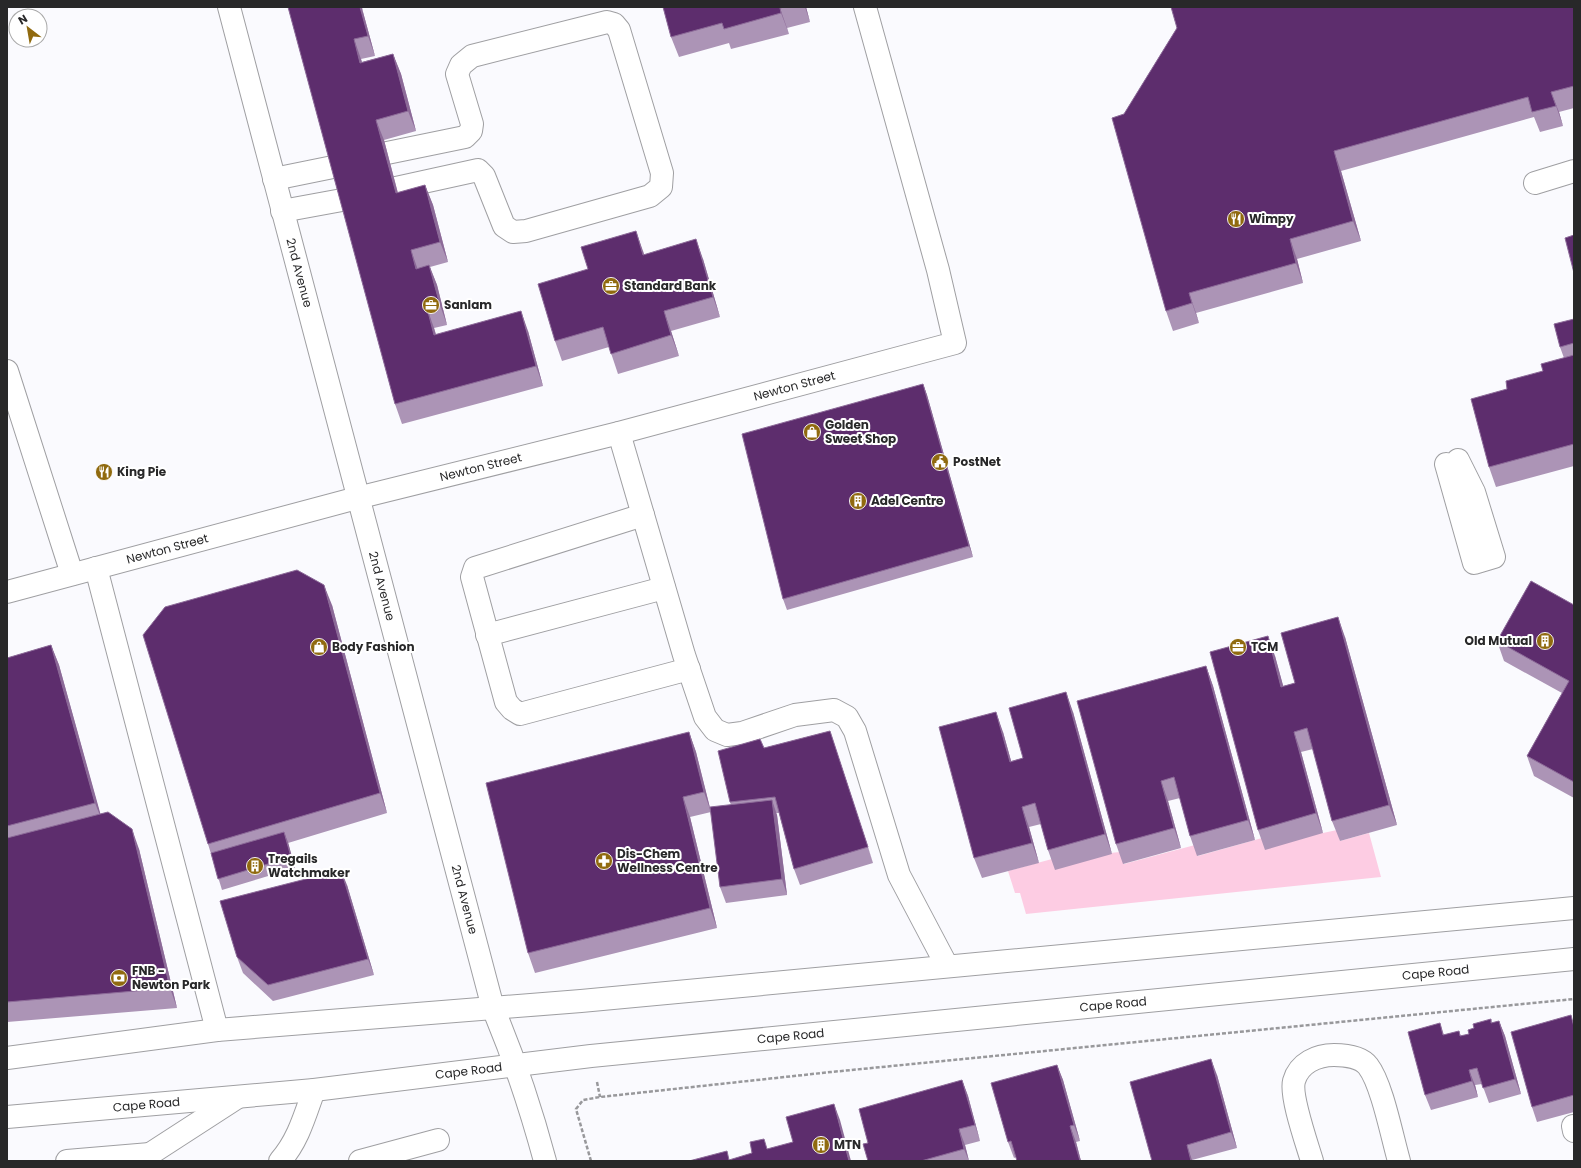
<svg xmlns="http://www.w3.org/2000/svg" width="1581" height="1168" viewBox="0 0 1581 1168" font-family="Poppins,sans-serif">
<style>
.green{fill:#fdcce3}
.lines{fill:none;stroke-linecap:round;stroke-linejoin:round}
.minor-casing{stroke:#9f9fa2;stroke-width:24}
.major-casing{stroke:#9f9fa2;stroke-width:24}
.path{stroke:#98989b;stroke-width:2.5;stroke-dasharray:4 2;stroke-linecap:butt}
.minor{stroke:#fff;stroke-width:22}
.major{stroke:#fff;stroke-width:22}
.wall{fill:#ac94b6}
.shaded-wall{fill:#8c6a98}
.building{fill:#5d2d6d;stroke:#8c6a98}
.labels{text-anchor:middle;stroke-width:4;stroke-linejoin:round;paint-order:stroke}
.poi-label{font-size:12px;font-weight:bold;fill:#282829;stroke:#fff;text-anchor:start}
.street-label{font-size:12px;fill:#282829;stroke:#fff}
</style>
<rect width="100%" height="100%" fill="#fafafe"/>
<path class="green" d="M1337,830L1340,841L1369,833L1381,877L1026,914L1020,893H1015L1008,871L1052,859L1120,852L1124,864L1195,845L1198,856L1262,838L1323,833Z"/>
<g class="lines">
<g class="minor-casing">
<g id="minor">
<path id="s1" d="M229,7L493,1008C514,1058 531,1109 545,1161"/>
<path d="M387,153L465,137L471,131L472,124L457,74L461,65L472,56L607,22L614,24L619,30L662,173L661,187L650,196L526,231L513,232L504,226L484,176L478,170L396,188"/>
<path d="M274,179L333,167"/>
<path d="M1535,183L1574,171"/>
<path d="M282,211L342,200"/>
<path d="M7,371L72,574"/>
<path d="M619,433L684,655L705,717L715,730L727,735L742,733L795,715L834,710L847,717L855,731L899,875L947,966"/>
<path d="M1446,464L1474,563L1494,557L1474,492L1458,460"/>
<path d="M643,515L475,568L472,577L506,702L512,709L520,714L689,669"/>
<path d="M96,568L217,1030"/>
<path id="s2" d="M7,592L357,498L619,433L955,343L938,270L865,7"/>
<path d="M487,635L664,588"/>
<path d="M1573,1126L1574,1131"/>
<path d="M67,1161L150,1154"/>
<path d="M144,1161L150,1154L238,1097"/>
<path d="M280,1161C298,1141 305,1115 314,1090"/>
<path d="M360,1161L438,1140"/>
<path d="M1312,1161C1307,1144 1290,1096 1294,1081C1299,1063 1317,1055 1334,1055C1345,1055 1361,1057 1368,1066C1382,1084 1392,1137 1399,1161"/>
</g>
</g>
<g class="major-casing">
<g id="major">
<path d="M7,1058L217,1030L581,1001L1574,908"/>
<path id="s3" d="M7,1117L314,1090L591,1056L1574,959"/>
</g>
</g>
<path class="path" d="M597,1082L600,1097
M591,1161L576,1109L583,1100L600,1097L831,1072L1574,999"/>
<use href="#minor" class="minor"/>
<use href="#major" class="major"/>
</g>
<path class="wall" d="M288,7L363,12L375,56L361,59L362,62L393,54L401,74L416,131L384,140L398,193L425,185L433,205L448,262L430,267L437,285L447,325L434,328L436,334L528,331L543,386L402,424L395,404Z
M663,7H806L810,22L787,28L789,34L731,49L729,43L679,57L671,37Z
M1574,7V108L1559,112L1563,126L1540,132L1534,117L1341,171L1361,241L1297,259L1303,283L1196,313L1199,323L1173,331L1166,311L1124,114L1177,28Z
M643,251L644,255L703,259L720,317L671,331L679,356L618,374L609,347L562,361L555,341L588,269Z
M1574,319V466L1496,487L1489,467L1507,389L1543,371L1564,358L1560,347Z
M923,384L927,395L973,557L787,610L783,599Z
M332,605L387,813L288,843L295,868L222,890L208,844Z
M1574,605V798L1534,776L1527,756L1562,693L1504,661L1497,641Z
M1345,637L1397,825L1340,841L1332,821L1313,749L1301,752L1323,833L1265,850L1258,830L1275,656L1283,686L1295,683Z
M51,645L59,665L100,814L139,849L177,1008L7,1022V658Z
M1206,666L1213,686L1255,840L1197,856L1190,836L1180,798L1168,801L1181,848L1123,864L1116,844Z
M1073,712L1112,854L1055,870L1048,850L1041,824L1029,827L1039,863L982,878L974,858L1003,732L1011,761L1023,758Z
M830,731L873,863L800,885L794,869L779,813H776L777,815L787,895L726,903L720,887L711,812L690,817L717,928L535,973L528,953L689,732L696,752L710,808L731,805L730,802L764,748Z
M347,885L374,975L273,1001L243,973L237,957Z
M1491,1019L1492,1023L1499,1021L1505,1036L1521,1094L1489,1103L1482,1084L1475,1085L1478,1097L1431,1110L1425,1095L1440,1023L1444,1035L1459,1031L1461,1036L1469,1034L1474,1028Z
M1574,1024V1112L1537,1122L1532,1107Z
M1057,1065L1063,1080L1080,1141L1076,1142L1081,1161H1017L1016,1157L1014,1158L1008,1142Z
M1217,1075L1237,1148L1192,1160L1193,1161H1152Z
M962,1080L968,1096L980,1141L965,1145L969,1161H868V1143Z"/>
<path class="shaded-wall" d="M360,7H362L363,12L375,56L368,36Z
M805,7H806L810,22Z
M780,8L787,28L789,34L781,13Z
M354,39L361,59L367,83L360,63Z
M393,54L401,74L416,131L408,111Z
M1551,92L1559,112L1563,126L1556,106Z
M376,120L384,140L403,213L396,193Z
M1334,151L1341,171L1361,241L1353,221Z
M425,185L433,205L448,262L440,242Z
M636,231L643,251L650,275L643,255Z
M696,239L703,259L720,317L713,297Z
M1290,239L1297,259L1303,283L1296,263Z
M411,250L418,270L416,269Z
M429,265L437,285L447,325L440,305Z
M1189,293L1196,313L1199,323L1192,303Z
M427,308L434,328L441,355L434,335Z
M521,311L528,331L543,386L536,366Z
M664,311L671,331L679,356L671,335Z
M923,384L927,395L973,557L969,546Z
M324,585L332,605L387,813L380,793Z
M1338,617L1345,637L1397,825L1389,805Z
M1268,636L1275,656L1289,707L1281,687Z
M51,645L59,665L103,823L95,803Z
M1206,666L1213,686L1255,840L1248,820Z
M1066,692L1073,712L1112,854L1105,834Z
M996,712L1003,732L1017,782L1010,762Z
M830,731L835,747L873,863L868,847Z
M689,732L696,752L711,812L704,792Z
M1294,732L1301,752L1323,833L1316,813Z
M1161,781L1168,801L1181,848L1174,828Z
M683,797L690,817L717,928L710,908Z
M772,800L777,815L787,895L782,879Z
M1022,807L1029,827L1039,863L1032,843Z
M132,829L139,849L177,1008L170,988Z
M284,832L288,842L295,868L291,857Z
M341,870L347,885L374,975L368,959Z
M1499,1021L1505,1036L1521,1094L1515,1079Z
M1211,1059L1217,1075L1237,1148L1231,1132Z
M1057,1065L1063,1080L1080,1141L1074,1125Z
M1469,1070L1475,1085L1478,1097L1472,1081Z
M962,1080L968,1096L980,1141L975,1125Z
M834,1104L840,1120L851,1161H849Z
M1070,1126L1076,1142L1081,1161H1080Z
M959,1129L965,1145L969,1161L964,1149Z
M1187,1145L1192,1160L1193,1161H1191Z"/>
<path class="building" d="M288,7H360L368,36L354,39L360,63L393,54L408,111L376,120L396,193L425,185L440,242L411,250L416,269L429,265L440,305L427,308L434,335L521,311L536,366L395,404Z
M663,7H785L780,8L781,13L724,29L722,23L671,37Z
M1171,7H1574V86L1551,92L1556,106L1532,112L1528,97L1334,151L1353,221L1290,239L1296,263L1189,293L1192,303L1166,311L1112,118L1124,114L1177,28Z
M636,231L643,255L696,239L713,297L664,311L671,335L611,354L603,327L555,341L538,284L588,269L581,247Z
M1574,235V273L1565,238Z
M1574,319V343L1560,347L1554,324Z
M1574,355V444L1489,467L1471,399L1507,389L1506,381L1543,371L1541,364Z
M923,384L969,546L783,599L742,434Z
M297,570L324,585L380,793L208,844L143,635L165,607Z
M1531,581L1574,605V782L1527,756L1569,681L1497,641Z
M1338,617L1389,805L1332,821L1307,728L1294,732L1316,813L1258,830L1210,652L1268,636L1281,687L1295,683L1281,633Z
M51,645L95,803L7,826V658Z
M1206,666L1248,820L1190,836L1174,777L1161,781L1174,828L1116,844L1077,701Z
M1066,692L1105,834L1048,850L1035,803L1022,807L1032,843L974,858L939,727L996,712L1010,762L1023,758L1009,708Z
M830,731L868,847L794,869L775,797L730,802L718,751L760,739L764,748Z
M689,732L704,792L683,797L710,908L528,953L486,783Z
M772,800L782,879L720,887L710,807Z
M108,812L132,829L170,988L7,1002V838Z
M284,832L291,857L218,879L211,853Z
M341,870L368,959L268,985L237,957L220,901Z
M1571,1015L1574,1027V1095L1532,1107L1511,1032Z
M1491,1019V1023L1499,1021L1515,1079L1483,1088L1477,1068L1469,1070L1472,1081L1425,1095L1408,1032L1440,1023L1443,1035L1459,1031L1460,1036L1469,1034L1468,1030L1474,1028L1473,1024Z
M1211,1059L1231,1132L1187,1145L1191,1161H1152L1130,1082Z
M1057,1065L1074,1125L1070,1126L1080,1161H1017L1011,1141L1008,1142L991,1083Z
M962,1080L975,1125L959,1129L964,1149L921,1161H868L863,1144L868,1143L859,1109Z
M834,1104L849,1161H689L727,1151L729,1160L752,1153L750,1142L764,1139L767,1149L793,1142L786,1117Z"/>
<defs>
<g id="restaurant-disc" transform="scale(0.9)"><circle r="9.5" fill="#906a0f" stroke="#fff"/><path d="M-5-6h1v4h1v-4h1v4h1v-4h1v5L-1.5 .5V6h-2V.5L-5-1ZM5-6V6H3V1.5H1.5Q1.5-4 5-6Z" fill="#fff"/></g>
<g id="office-disc" transform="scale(0.9)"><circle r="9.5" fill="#906a0f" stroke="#fff"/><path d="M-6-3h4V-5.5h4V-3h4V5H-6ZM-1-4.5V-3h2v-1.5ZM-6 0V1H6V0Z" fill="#fff"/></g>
<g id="shop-disc" transform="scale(0.9)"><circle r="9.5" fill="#906a0f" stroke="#fff"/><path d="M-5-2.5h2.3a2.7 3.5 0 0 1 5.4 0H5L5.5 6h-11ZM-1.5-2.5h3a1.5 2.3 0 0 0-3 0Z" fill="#fff"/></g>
<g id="civic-disc" transform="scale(0.9)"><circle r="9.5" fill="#906a0f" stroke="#fff"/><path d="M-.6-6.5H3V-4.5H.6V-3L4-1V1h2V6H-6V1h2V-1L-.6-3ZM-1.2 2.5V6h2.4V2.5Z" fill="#fff"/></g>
<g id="building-disc" transform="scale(0.9)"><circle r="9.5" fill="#906a0f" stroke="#fff"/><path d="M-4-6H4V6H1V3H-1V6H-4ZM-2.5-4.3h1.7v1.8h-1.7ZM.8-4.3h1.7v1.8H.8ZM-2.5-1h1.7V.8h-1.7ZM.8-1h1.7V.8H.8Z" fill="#fff"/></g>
<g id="pharmacy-disc" transform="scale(0.9)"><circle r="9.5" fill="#906a0f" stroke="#fff"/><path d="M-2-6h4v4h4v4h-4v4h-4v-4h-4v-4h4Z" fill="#fff"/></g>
<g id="bank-disc" transform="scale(0.9)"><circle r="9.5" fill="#906a0f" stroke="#fff"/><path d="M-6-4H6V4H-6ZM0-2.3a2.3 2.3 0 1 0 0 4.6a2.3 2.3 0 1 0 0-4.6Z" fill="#fff"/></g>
</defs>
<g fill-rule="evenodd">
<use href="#restaurant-disc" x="1236" y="219"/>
<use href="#office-disc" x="611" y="286"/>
<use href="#office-disc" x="431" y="305"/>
<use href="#shop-disc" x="812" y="432"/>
<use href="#civic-disc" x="940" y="462"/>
<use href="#restaurant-disc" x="104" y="472"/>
<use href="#building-disc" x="858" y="501"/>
<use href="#building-disc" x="1545" y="641"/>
<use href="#shop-disc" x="319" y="647"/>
<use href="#office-disc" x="1238" y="647"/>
<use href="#pharmacy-disc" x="604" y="861"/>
<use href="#building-disc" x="255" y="866"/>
<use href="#bank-disc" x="119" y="978"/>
<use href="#building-disc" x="821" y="1145"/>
</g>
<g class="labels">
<g class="poi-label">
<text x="1249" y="223">Wimpy</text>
<text x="624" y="290">Standard Bank</text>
<text x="444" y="309">Sanlam</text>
<text x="825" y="429">Golden<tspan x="825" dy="14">Sweet Shop</tspan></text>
<text x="953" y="466">PostNet</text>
<text x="117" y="476">King Pie</text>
<text x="871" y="505">Adel Centre</text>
<text x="1532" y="645" text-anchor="end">Old Mutual</text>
<text x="332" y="651">Body Fashion</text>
<text x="1251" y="651">TCM</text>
<text x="617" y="858">Dis-Chem<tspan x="617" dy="14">Wellness Centre</tspan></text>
<text x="268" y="863">Tregails<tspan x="268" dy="14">Watchmaker</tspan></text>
<text x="132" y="975">FNB -<tspan x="132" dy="14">Newton Park</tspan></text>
<text x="834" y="1149">MTN</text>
</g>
<g class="street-label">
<text dy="4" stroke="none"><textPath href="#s1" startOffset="275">2nd Avenue</textPath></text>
<text dy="4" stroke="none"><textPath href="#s2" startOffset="814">Newton Street</textPath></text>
<text dy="4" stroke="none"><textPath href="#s2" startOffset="490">Newton Street</textPath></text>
<text dy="4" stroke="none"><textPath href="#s2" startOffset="166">Newton Street</textPath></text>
<text dy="4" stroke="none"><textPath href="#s1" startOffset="599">2nd Avenue</textPath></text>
<text dy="4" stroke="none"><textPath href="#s1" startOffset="923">2nd Avenue</textPath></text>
<text dy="4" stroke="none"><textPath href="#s3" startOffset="1436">Cape Road</textPath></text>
<text dy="4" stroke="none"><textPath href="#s3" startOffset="1112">Cape Road</textPath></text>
<text dy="4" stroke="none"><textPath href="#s3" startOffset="788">Cape Road</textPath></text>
<text dy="4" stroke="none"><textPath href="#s3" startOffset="464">Cape Road</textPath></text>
<text dy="4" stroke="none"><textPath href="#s3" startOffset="140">Cape Road</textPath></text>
</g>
</g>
<rect width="1581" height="1168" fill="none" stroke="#282829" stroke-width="16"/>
<g transform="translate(28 28) rotate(329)"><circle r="19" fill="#ffffff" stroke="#a9a9a9"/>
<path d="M0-3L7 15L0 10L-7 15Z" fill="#906a0f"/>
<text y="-6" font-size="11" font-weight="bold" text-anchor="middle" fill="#282829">N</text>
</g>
</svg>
